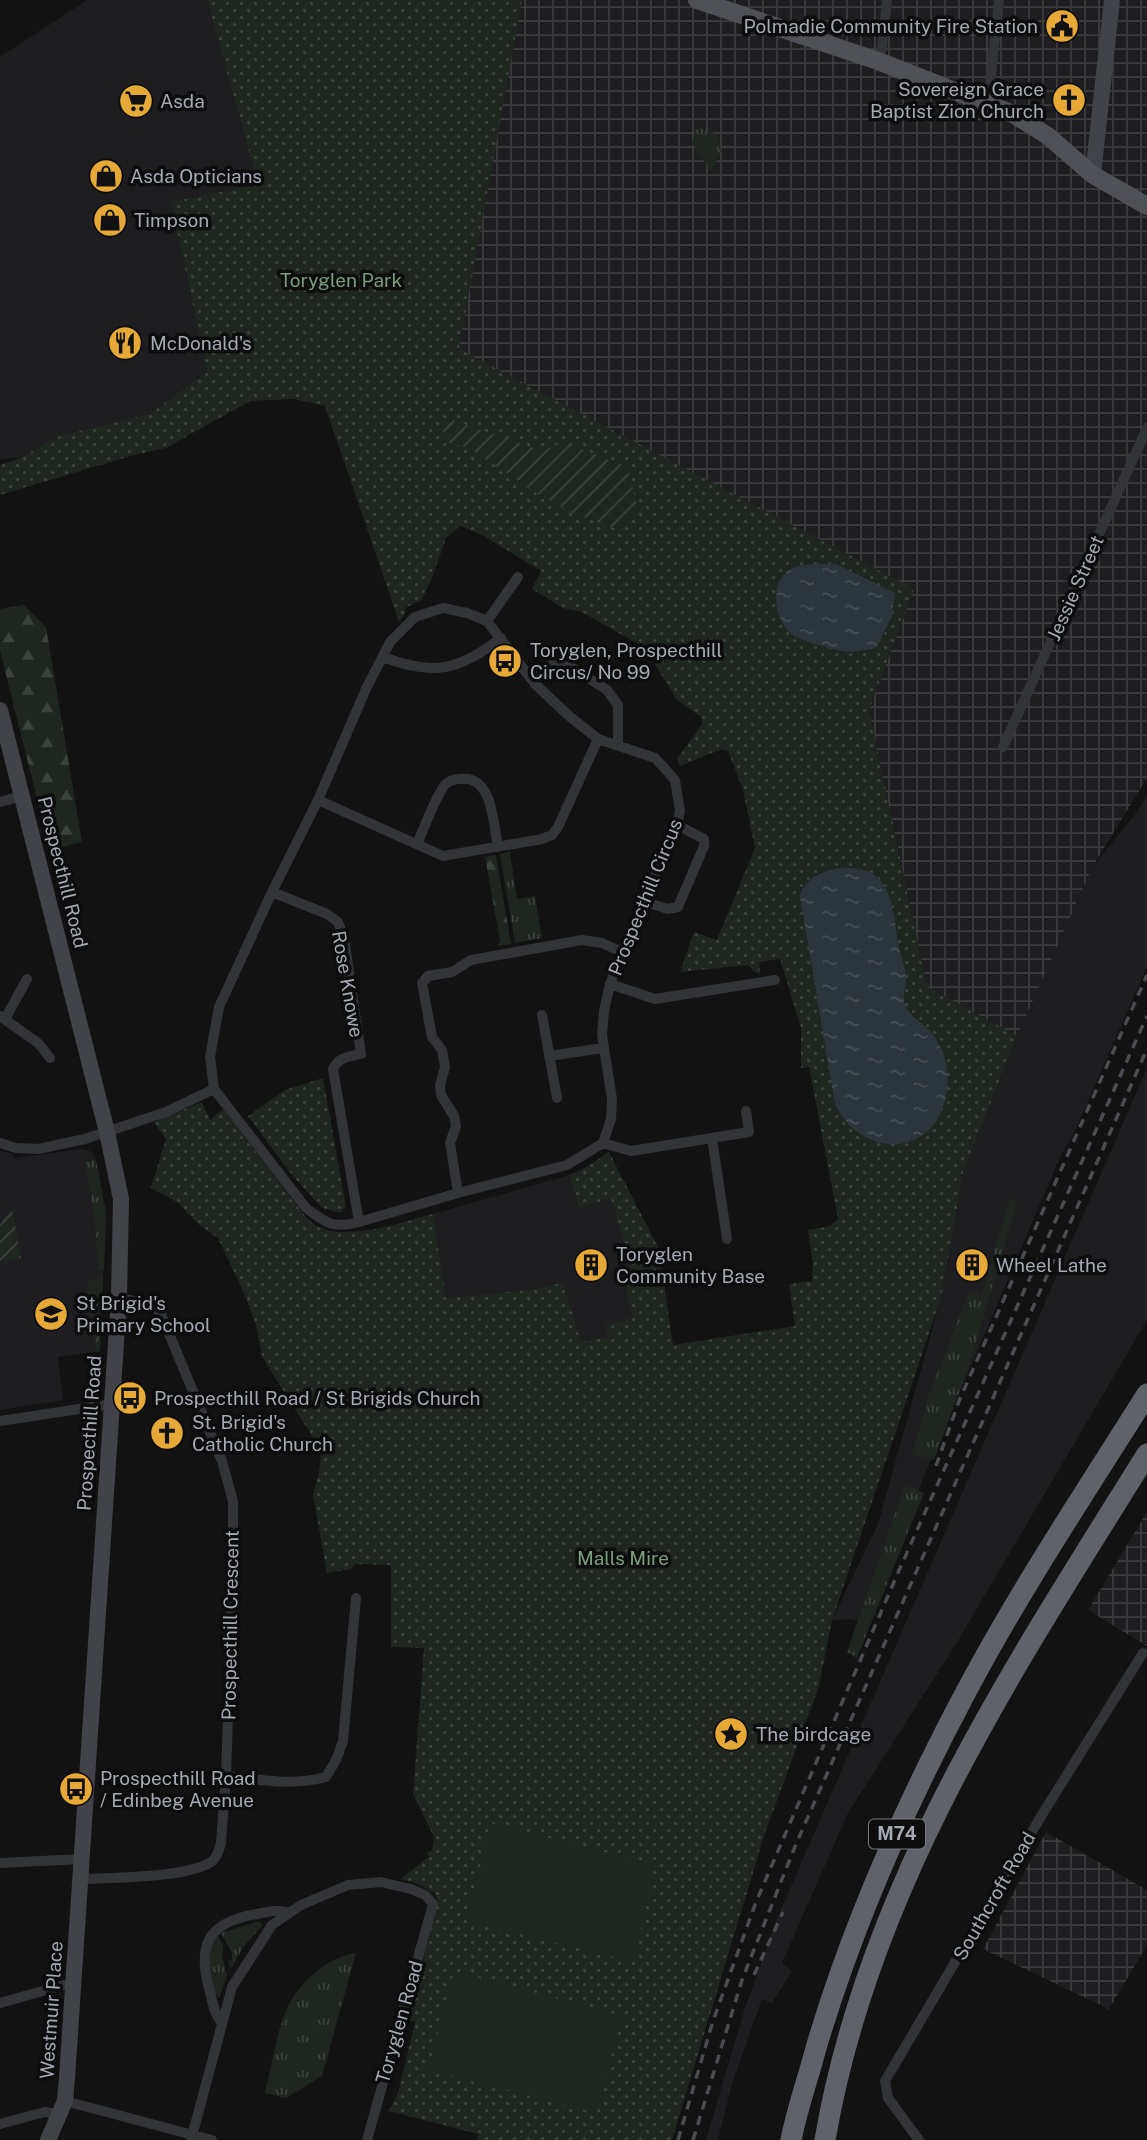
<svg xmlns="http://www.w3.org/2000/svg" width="1147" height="2140" viewBox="0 0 1147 2140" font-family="'Public Sans',sans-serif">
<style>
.built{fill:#1e1e20}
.industrial{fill:url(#industrial-grid)}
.grass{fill:url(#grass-tufts)}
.forest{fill:url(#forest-firs)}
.park{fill:url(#park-dots)}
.garden{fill:url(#garden-furrows)}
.pitch{fill:#1e261f}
.water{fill:url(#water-ripples)}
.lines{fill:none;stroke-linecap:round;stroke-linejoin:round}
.street{stroke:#333438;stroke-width:10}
.secondary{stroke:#414348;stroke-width:16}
.primary{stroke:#4f5157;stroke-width:18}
.highway{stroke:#5f6269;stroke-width:21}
.rail{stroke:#4a4c51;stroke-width:3.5;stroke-dasharray:9 7;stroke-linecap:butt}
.labels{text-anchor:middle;stroke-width:7;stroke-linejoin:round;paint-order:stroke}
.shield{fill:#0d0d0e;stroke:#777a82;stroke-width:2}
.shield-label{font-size:18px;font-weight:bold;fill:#a4a9b3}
.poi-label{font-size:19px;fill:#a4a9b3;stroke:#0d0d0e;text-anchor:start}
.park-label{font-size:19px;fill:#7c9d7d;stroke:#0d0d0e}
.street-label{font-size:19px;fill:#a4a9b3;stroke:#0d0d0e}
</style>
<defs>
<pattern id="industrial-grid" width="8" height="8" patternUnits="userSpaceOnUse" patternTransform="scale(1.75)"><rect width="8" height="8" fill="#1e1e20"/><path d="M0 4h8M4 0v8" fill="none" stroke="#3c3c3e"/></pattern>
<pattern id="grass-tufts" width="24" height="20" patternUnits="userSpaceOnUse" patternTransform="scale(1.75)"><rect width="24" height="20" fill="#1e261f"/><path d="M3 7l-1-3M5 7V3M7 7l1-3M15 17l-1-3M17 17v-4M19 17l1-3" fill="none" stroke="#3c433d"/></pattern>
<pattern id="forest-firs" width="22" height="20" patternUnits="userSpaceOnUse" patternTransform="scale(1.75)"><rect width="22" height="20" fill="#1e261f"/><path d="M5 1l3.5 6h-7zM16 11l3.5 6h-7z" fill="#3c433d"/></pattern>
<pattern id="park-dots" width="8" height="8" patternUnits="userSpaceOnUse" patternTransform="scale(1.75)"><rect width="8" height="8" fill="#1e261f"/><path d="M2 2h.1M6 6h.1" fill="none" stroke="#3c433d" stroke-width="1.8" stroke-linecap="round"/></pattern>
<pattern id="garden-furrows" width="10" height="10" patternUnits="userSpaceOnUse" patternTransform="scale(1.75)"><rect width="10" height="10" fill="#1e261f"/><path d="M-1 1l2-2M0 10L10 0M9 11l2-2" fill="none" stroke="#3c433d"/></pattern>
<pattern id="water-ripples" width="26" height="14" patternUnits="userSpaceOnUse" patternTransform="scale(1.75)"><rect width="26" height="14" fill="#2c353b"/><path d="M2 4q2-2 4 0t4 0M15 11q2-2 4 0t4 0" fill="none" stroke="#484f55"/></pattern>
</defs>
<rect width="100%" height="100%" fill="#121213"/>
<path class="built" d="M87,0H207L258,184L171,202L207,371L150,414L58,436L20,458L0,459V57Z
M1147,795V967L1074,1133L1061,1155L925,1474L866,1624L852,1619L832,1620L878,1524L941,1298L963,1173L1017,1036L1093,866L1137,812Z
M1147,1068V1320L956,1644L848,1813L782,1963L792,1971L772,2003L762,1999L732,2084L718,2140H706L744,2011L776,1921Z
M84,1149L92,1152L96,1160L106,1213L100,1351L58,1357L63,1400L0,1410V1150L13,1154L14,1158Z
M569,1175L579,1208L611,1199L630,1266L620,1269L633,1318L608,1336L580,1342L541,1287L529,1290L446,1298L433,1214Z"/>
<path class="industrial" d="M521,0H1147V778L1093,866L1017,1036L927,987L869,710L914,589L458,349Z
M1147,1512V1646L1088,1610Z
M1046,1832L1147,1890V1945L1109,2009L983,1949Z"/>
<path class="grass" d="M700,128L718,135L721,151L713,170L709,169L692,144L695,130Z
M510,852L517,899L535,896L542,938L515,943L500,854Z
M96,1160L106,1213L104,1269L99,1270L94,1214L85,1162Z
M1009,1200L1017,1203L969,1365L934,1460L912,1454L929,1395L969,1292L982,1295Z
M103,1277L100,1351L96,1352L87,1287L88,1282Z
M905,1485L924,1493L857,1658L847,1652Z
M259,1921L263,1925L243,1947L231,1969L228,1961L232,1960V1953L221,1933Z
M218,1936L223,1946L222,1956L227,1976L219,1998C210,1992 206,1967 207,1956C208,1948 213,1942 218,1936Z
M356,1953L322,2076L286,2098L265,2093C271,2068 277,2030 287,2009C299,1982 327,1957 356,1953Z"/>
<path class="forest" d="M24,605L46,627L82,842L50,850L0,651V609Z
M496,855L511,944L497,946L500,941L485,857Z"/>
<path class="park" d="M207,0H522L459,349L914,589L869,710L927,987L1017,1036L963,1173L941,1298L832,1620L819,1686L765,1833L672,2140H477L478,2134L389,2111L398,2093L415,2022L408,2020L438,1902L435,1893L413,1882L400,1879L429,1857L427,1853L432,1850L434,1837L413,1794L424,1648L391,1647V1565L355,1564L351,1569L327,1573L313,1494C318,1481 321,1464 321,1450L262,1357L256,1325L244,1293L218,1238L198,1224L177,1202L151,1188L166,1139L154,1122L202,1102L210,1120L223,1109L305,1216C310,1221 316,1227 323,1229C353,1239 403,1222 433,1214L446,1298L529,1290L563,1283L581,1342L608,1336L606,1325L633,1318L620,1268L630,1265L611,1199L579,1208L569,1175L583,1169L609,1152L659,1249L673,1345L795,1326L789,1284L812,1281L813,1263L808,1230L830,1226L838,1219L809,1067L801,1068V1028L780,959L759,962L760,974L754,972L748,965L680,972L694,932L717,940L755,848L743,790L728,751L722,749L680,766L677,759L702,724L701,717L677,700L645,648L582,612L563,608L532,589L541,571L482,535L460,526L446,538L432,578L421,600L405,608V614L399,622L325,406L294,399L250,401L166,448L134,455L0,495V465L20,458L58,436L150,414L207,371L171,202L258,184Z
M323,1078L346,1207L341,1213L322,1208L292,1175L248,1116L285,1090Z"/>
<path class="garden" d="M447,418L542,451L564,442L627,467L637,505L622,531L570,512L538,494L469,448L441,441Z
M12,1208L21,1258L0,1262V1225Z"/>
<path class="pitch" d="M491,1823L655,1865L634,1962L466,1921Z
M454,1971L622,2016L597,2113L428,2070Z"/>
<path class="water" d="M836,564L895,593L892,616L876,648C867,649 857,652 849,652C837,651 806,642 796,637C776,626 767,586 788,571C800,562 822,564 836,564Z
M841,868C853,868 868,868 877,877C896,894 894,929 900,952C902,961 906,969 906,978C906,990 900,998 907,1009C911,1016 920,1022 926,1027C943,1044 950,1066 947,1090C939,1157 863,1162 835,1104L800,896C804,878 825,870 841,868Z"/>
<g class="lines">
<path class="street" d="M878,61L882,47L887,0
M988,103L999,0
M443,608L467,613L487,621L535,684L568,715L598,739L655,758L675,780L680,811L677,825L622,952L610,984L604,1011L602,1035L612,1099L611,1119L603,1143L567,1165L458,1193L359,1222C333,1229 326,1223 306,1208L214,1089L210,1057L219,1007L272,892L318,800L366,689L390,642L415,617Z
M487,621L518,577
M383,657C433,676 459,671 501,638
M527,672L559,663L568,665L607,690L618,705V744
M1003,747L1147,428
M318,800L443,856L542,839L552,835L558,827L598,739
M0,802L22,796
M417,844C423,831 436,795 445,785C449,781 454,779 460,779C493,774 493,824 498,847
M272,892L327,914L338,922L344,938L361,1054C348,1057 339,1057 333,1069L359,1222
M645,902L668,909L678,907L704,846V839L677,825
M610,984L655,999L775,980
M542,1015L557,1098
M0,1016L38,1043L50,1058
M5,1019L27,979
M549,1056L603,1048
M712,1138L727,1239
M0,1143L16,1148L38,1149L85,1139L166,1112L214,1089
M603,1143L631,1151L749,1132L746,1111
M458,1193L450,1143L456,1126L454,1116L441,1095L440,1085L445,1067L442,1050L432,1037L422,983L428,976L452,972L471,960L582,940L602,943L622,952
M0,1421L112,1404
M226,1776C260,1780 292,1786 326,1777L336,1760L343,1741L356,1598
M0,1863L82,1859
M81,1879C111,1878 186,1878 211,1862C217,1858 219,1850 221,1843L226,1776L233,1568V1501L222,1461L160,1312L148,1304L119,1298
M0,2003L75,1982
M221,2022C214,2014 213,2003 210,1992C196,1945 208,1922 257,1914C268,1912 279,1909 289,1913
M65,2101L212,2140
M0,2124L45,2112L60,2114
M191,2140L232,1987L272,1925L301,1905L348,1885L381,1882L411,1889L425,1895L433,1904L367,2140
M919,2140L888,2098L885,2081L1043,1813L1143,1653"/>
<path class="secondary" d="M1093,175L1112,0
M0,710L107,1132L121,1199L119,1298L67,2078L65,2101L48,2140"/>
<path class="primary" d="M697,0L878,61L1013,114L1048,136L1093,175L1147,206"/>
<path class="highway" d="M791,2140C797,2109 808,2079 816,2048C853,1923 907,1802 968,1688C1022,1587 1086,1491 1147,1394
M825,2140C868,1886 1013,1669 1147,1454"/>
<path class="rail" d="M936,1466L959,1401L1147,975
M754,1975L783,1912
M678,2140L713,2021L756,1902L897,1575L1147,1016
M693,2140L742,1980L796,1844L1147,1049"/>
</g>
<defs>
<g id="civic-disc" transform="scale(1.75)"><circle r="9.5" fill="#e6a937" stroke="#0d0d0e"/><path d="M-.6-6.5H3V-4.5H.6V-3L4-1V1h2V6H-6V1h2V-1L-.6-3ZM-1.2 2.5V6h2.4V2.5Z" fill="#111"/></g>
<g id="church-disc" transform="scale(1.75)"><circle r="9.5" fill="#e6a937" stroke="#0d0d0e"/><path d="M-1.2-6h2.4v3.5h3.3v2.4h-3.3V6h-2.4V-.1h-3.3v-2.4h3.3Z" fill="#111"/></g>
<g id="supermarket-disc" transform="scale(1.75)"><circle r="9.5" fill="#e6a937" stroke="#0d0d0e"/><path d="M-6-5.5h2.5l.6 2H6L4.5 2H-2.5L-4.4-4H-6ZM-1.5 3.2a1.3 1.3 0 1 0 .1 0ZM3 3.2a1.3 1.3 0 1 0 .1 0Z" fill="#111"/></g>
<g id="shop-disc" transform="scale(1.75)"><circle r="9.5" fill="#e6a937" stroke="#0d0d0e"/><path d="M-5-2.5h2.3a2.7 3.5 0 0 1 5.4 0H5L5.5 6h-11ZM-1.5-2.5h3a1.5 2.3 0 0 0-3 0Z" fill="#111"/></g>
<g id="restaurant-disc" transform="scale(1.75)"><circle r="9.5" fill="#e6a937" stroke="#0d0d0e"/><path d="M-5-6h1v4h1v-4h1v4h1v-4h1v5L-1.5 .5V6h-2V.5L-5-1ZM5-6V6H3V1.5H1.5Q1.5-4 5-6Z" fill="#111"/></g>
<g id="bus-disc" transform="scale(1.75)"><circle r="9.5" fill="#e6a937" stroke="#0d0d0e"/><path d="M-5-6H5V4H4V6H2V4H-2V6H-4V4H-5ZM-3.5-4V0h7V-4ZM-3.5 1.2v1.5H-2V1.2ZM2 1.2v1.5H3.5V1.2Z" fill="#111"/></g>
<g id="building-disc" transform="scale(1.75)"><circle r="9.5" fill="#e6a937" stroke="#0d0d0e"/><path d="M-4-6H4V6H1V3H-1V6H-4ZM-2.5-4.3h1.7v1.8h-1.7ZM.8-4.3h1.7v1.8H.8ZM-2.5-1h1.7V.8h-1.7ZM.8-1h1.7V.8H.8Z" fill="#111"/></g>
<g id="school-disc" transform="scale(1.75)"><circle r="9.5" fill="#e6a937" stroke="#0d0d0e"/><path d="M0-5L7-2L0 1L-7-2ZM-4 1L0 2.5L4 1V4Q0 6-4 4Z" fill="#111"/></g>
<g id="sight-disc" transform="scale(1.75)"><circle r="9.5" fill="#e6a937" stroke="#0d0d0e"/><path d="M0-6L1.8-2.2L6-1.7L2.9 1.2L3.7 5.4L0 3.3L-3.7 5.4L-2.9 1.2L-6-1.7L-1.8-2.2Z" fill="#111"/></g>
</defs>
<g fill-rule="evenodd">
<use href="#civic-disc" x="1062" y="26"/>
<use href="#church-disc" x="1069" y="100"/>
<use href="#supermarket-disc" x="136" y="101"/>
<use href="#shop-disc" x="106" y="176"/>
<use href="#shop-disc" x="110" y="220"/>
<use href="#restaurant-disc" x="125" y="343"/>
<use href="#bus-disc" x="505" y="661"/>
<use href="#building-disc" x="591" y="1265"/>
<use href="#building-disc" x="972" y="1265"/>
<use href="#school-disc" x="51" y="1314"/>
<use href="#bus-disc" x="130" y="1398"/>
<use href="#church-disc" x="167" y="1433"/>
<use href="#sight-disc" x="731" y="1734"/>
<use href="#bus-disc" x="76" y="1789"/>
</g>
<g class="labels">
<rect class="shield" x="869" y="1819.5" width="56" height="29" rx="5"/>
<g class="shield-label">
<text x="897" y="1840">M74</text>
</g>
<g class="poi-label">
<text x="1038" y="33" text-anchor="end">Polmadie Community Fire Station</text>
<text x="1044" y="96" text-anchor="end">Sovereign Grace<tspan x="1044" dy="22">Baptist Zion Church</tspan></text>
<text x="160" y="108">Asda</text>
<text x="130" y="183">Asda Opticians</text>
<text x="134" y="227">Timpson</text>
<text x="150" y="350">McDonald's</text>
<text x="530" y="657">Toryglen, Prospecthill<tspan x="530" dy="22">Circus/ No 99</tspan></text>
<text x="616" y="1261">Toryglen<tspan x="616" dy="22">Community Base</tspan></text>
<text x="996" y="1272">Wheel Lathe</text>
<text x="76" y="1310">St Brigid's<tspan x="76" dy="22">Primary School</tspan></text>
<text x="154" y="1405">Prospecthill Road / St Brigids Church</text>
<text x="192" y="1429">St. Brigid's<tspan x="192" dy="22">Catholic Church</tspan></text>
<text x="756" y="1741">The birdcage</text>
<text x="100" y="1785">Prospecthill Road<tspan x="100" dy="22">/ Edinbeg Avenue</tspan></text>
</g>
<g class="park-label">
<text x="341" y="287">Toryglen Park</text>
<text x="623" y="1565">Malls Mire</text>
</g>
<g class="street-label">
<text transform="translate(1075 588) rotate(-66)" y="7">Jessie Street</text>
<text transform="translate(63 872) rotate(76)" y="7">Prospecthill Road</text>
<text transform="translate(645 897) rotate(-68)" y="7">Prospecthill Circus</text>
<text transform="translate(348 984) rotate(80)" y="7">Rose Knowe</text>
<text transform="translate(89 1433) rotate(-86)" y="7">Prospecthill Road</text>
<text transform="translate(230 1625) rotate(-89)" y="7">Prospecthill Crescent</text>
<text transform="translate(994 1896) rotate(-60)" y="7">Southcroft Road</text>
<text transform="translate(51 2010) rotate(-86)" y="7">Westmuir Place</text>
<text transform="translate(399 2022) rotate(-74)" y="7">Toryglen Road</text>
</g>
</g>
</svg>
